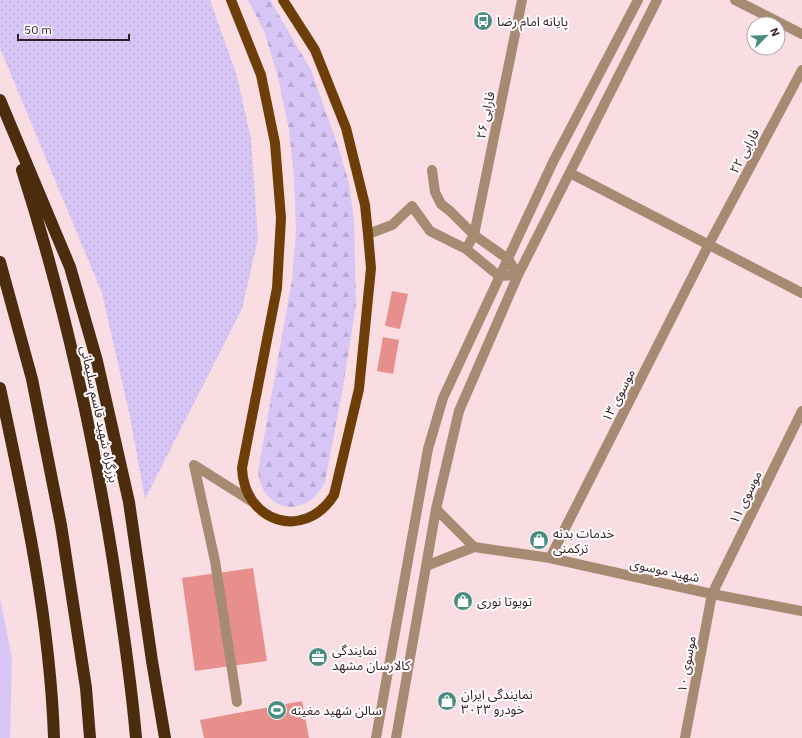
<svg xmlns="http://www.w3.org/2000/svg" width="802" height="738" viewBox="0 0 802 738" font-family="'IBM Plex Sans','Noto Sans Arabic',sans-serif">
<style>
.grass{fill:url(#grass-dots)}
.forest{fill:url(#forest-firs)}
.park{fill:#d7c5f6}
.building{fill:#e78f8d}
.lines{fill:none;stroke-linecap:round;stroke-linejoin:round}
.minor{stroke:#a68a72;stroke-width:10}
.major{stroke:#6e3e08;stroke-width:10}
.highway{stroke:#4b2c0c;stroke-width:12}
.labels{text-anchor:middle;stroke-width:4;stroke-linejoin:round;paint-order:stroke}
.poi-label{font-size:13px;fill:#361c24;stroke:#fff;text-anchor:start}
.street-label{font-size:13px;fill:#361c24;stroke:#fff}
</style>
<defs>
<pattern id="grass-dots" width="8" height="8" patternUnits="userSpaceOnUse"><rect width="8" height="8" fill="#d7c5f6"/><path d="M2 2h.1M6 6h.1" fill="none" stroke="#b9a9d3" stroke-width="1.8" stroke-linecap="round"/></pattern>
<pattern id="forest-firs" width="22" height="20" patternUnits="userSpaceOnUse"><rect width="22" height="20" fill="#d7c5f6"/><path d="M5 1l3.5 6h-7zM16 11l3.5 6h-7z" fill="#b9a9d3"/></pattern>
</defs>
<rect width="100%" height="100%" fill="#fadce3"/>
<path class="grass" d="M0,0H210L237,76L251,139L258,239L242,309L145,499L130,417L102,293L0,48Z"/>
<path class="forest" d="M248,0H270L311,70L337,143L349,183L354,222L356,305L343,387L325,482C307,520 262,513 258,471L292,280L296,231L294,177L289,130L278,77L264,31Z"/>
<path class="park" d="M0,598L12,658L10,738H0Z"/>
<path class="building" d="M392,291L408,294L400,329L385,326Z
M383,337L399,340L393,374L377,371Z
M253,568L267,661L195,671L182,578Z
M302,701L309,738H204L200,720Z"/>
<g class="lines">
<path class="minor" d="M735,0L802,34
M432,170L435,192L441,204L450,211L474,235L508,259L518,275
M570,173L802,293
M368,234L392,225L412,206L430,231L466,249L499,276L518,275
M466,249L474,235L522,0
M194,465L215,561L237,702
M194,465L251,501
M436,509L474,547
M550,558L709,244L802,70
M426,566L474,547L550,558L712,594L802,611
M376,738L428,449L443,398L553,162L638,0
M396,738L436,509L459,411L518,275L657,0
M685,738L712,594L802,411"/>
<path class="major" d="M231,0L261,75L275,143L281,218L277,288L242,468C244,522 304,542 334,495L359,389L371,268L368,234L365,205L346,128L315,50L283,0"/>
<path class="highway" d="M0,100L70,267L97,361L129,502L152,661L165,738
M22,170C63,298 92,428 113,561C122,620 131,678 136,738
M0,262L32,379L61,525L86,688L90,738
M0,388C25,504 50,620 54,738"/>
</g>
<defs>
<g id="bus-disc" transform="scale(1)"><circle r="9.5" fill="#498d82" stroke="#fff"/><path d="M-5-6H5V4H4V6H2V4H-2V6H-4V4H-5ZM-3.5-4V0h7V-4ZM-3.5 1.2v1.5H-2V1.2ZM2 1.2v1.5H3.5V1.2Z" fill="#fff"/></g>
<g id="shop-disc" transform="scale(1)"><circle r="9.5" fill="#498d82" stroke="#fff"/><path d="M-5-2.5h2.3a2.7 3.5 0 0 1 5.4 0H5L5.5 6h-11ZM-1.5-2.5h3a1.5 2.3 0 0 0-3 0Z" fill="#fff"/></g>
<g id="office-disc" transform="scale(1)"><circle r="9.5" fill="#498d82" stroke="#fff"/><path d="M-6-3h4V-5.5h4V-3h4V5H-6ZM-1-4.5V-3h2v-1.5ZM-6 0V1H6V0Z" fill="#fff"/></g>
<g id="stadium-disc" transform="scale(1)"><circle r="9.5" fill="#498d82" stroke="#fff"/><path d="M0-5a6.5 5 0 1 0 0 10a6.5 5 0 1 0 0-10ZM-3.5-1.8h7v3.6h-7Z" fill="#fff"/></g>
</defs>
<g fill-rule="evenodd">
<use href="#bus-disc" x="483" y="21"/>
<use href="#shop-disc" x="539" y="540"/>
<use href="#shop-disc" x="463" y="601"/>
<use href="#office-disc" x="318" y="657"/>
<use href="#shop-disc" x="447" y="701"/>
<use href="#stadium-disc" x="277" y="710"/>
</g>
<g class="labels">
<g class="poi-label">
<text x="497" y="26">پایانه امام رضا</text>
<text x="553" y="538">خدمات بدنه<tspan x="553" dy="15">ترکمنی</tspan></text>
<text x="477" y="606">تویوتا نوری</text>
<text x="332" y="655">نمایندگی<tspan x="332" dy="15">کالارسان مشهد</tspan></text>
<text x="461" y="699">نمایندگی ایران<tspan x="461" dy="15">خودرو ۳۰۲۳</tspan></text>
<text x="291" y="715">سالن شهید مغینه</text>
</g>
<g class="street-label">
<text transform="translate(485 115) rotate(-78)" y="5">فارابی ۲۶</text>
<text transform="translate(744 151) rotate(-62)" y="5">فارابی ۲۲</text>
<text transform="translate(618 395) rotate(-63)" y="5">موسوی ۱۳</text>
<text transform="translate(100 414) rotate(78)" y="5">بزرگراه شهید قاسم سلیمانی</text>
<text transform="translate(745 497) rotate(-64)" y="5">موسوی ۱۱</text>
<text transform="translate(665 570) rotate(12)" y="5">شهید موسوی</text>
<text transform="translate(686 664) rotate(-80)" y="5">موسوی ۱۰</text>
</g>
</g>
<g transform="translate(766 36) rotate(66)"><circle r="19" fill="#ffffff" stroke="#afa4a7"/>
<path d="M0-3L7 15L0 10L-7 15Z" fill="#498d82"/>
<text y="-6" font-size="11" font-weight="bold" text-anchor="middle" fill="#361c24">N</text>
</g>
<path d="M18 34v6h111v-6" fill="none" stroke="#361c24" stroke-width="2"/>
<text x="24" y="34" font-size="12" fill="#361c24" stroke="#ffffff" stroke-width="3" paint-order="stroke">50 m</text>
</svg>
